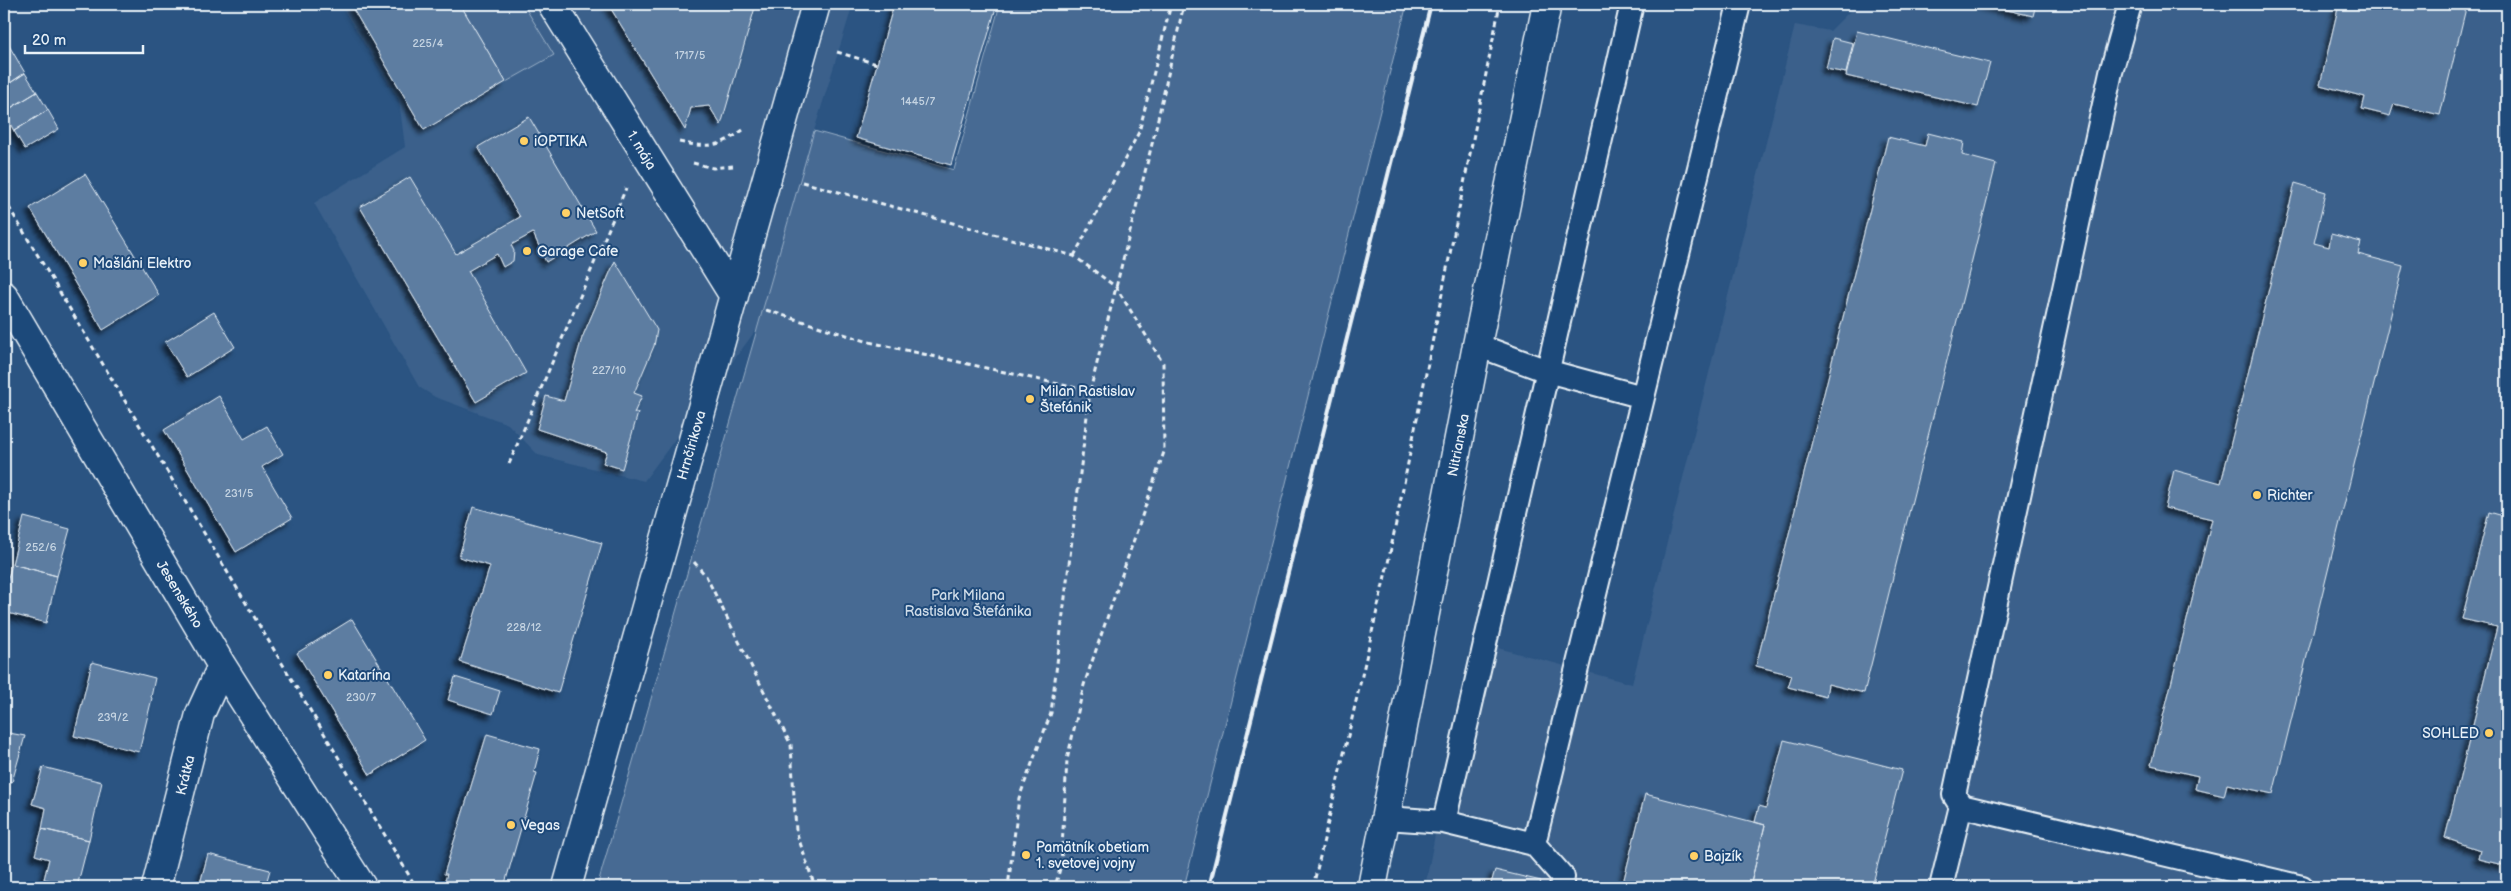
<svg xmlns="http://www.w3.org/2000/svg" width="2511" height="891" viewBox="0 0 2511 891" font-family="'Balsamiq Sans',sans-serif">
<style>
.built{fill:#3a608b}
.green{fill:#476b93;stroke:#98aec6}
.building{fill:#5d7da1;stroke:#e8f1f8;filter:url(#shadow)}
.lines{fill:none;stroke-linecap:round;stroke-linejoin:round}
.service-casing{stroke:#e8f1f8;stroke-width:26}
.minor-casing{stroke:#e8f1f8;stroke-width:31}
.primary-casing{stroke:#e8f1f8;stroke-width:31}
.path{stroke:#e8f1f8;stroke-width:3;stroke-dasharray:5 4;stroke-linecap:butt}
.service{stroke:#1f4a7a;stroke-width:22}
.minor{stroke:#1f4a7a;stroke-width:28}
.primary{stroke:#1f4a7a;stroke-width:28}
.rail{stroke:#e8f1f8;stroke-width:4}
.poi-dot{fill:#ffd166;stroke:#1f4a7a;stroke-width:2}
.labels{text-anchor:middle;stroke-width:4;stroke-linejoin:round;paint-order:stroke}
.number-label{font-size:11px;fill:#c5d4e2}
.poi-label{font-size:14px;fill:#e8f1f8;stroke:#1f4a7a;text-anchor:start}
.street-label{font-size:14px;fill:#e8f1f8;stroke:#1f4a7a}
.park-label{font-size:14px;fill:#d0dde9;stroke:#1f4a7a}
</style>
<defs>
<filter id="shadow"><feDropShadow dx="-4.5" dy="4.5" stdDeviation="2.5" flood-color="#0009"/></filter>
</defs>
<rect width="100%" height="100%" fill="#2b5482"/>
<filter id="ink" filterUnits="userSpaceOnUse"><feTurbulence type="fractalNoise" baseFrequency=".02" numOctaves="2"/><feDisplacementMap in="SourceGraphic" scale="10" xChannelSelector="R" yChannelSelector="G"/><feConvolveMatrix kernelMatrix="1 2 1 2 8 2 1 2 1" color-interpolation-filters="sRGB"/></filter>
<g filter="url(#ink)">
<path class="built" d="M340,4H853L814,131L759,326L644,481L538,455L508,424L435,397L419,387L314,203L405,147L399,100Z
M1853,4H2507V887H1425L1472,641L1632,684L1795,25L1830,31L1852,9Z"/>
<path class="green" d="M460,4H523L554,55L506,82Z
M1000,4H1407L1184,887H597L814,131L954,170Z"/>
<path class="building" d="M350,4H460L506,82L424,130Z
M608,4H756L721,125L709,106L691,108L685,130Z
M894,4H997L951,165L856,138Z
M1981,4H2036L2033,16Z
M2339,4H2467L2440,115L2394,104L2390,116L2362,109L2365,97L2320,85Z
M1857,31L1990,63L1978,107L1846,76Z
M4,37L25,73L4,87Z
M1833,38L1853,43L1846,73L1826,69Z
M25,73L37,92L4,112V87Z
M37,92L48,110L14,131L4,112Z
M48,110L59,129L25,149L14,131Z
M529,117L596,231L546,262L533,233L511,245L514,251L513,261L503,267L497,254L468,271L526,373L476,402L360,207L410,177L456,254L520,217L478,147Z
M1928,133L1964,142L1962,155L1996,164L1864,693L1828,684L1826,697L1788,687L1792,675L1756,666L1888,137L1925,146Z
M85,174L159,295L103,330L30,208Z
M2295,183L2326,192L2314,243L2329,247L2331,234L2361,242L2358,254L2403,266L2273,794L2227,784L2224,796L2195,789L2198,776L2151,765L2212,519L2165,508L2174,470L2221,483Z
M615,261L657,330L654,346L634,393L642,396L634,413H638L622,469L603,463L607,452L537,429L546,396L564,401L582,338Z
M214,312L235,347L187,377L165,342Z
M219,396L244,439L267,426L283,454L262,467L292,518L236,552L164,430Z
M473,507L602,543L558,693L460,662L490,566L459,557Z
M2489,512L2507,517V866L2478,859L2480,850L2445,838L2497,627L2462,619Z
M24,517L70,529L57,576L12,564Z
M12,564L57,576L46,623L4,612V593Z
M352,619L425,740L370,775L297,653Z
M92,662L155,678L151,697L152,698L139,752L74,736Z
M455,677L500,691L493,714L448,700Z
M4,732L25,736L12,782L4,780Z
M487,734L540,749L534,772L537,773L504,887H443L447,874H444Z
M1784,740L1902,770L1872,887H1750L1765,825L1755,822L1759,806L1766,808Z
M43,767L102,782L89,840L42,829L46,808L32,804Z
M1645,794L1765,825L1750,887H1622Z
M42,829L89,840L77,887L44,879L49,859L35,855Z
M208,854L270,870L265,887H199Z
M1495,870L1541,881L1539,887H1490Z"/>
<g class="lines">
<g class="service-casing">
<path id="service" d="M2130,4L2111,72L1954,795L1961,806L2302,887
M1477,345L1547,371L1643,397
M1386,818L1444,822L1534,844L1739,4
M1444,822L1632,4
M1534,844L1563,877L1561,887
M1941,887L1961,806"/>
</g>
<g class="minor-casing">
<path id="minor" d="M552,4L734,296
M4,296L222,666L362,887
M156,887L200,714L222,666
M567,887L816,4"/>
</g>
<g class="primary-casing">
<path id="primary" d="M1372,887L1477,345L1547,4"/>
</g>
<path class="path" d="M883,4L894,7
M837,52L877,64
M679,142C708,148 720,147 743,130
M693,163L713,168L733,166
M802,182L1074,256L1116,287L1163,363L1164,452L1084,685L1067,760L1061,865L1055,887
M4,199L416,887
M1074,256L1139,132L1171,4
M766,310L869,342L1090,391L1051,713L1019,798L1008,887
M1090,391L1154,136L1184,4
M509,464L626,188
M694,562L706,576L791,745L796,831L815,887
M1313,887L1388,563L1500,4"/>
<use href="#service" class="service"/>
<use href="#minor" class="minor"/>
<use href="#primary" class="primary"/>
<path class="rail" d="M1209,887L1431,4"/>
</g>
</g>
<g class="poi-dot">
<circle cx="524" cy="141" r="5"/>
<circle cx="566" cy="213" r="5"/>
<circle cx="527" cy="251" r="5"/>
<circle cx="83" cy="263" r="5"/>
<circle cx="1030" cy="399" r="5"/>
<circle cx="2257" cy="495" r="5"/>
<circle cx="328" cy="675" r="5"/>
<circle cx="2489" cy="733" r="5"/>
<circle cx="511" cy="825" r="5"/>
<circle cx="1026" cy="855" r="5"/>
<circle cx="1694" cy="856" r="5"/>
</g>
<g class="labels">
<g class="number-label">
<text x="428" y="47">225/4</text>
<text x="690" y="59">1717/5</text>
<text x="918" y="105">1445/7</text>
<text x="609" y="374">227/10</text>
<text x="239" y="497">231/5</text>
<text x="41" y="551">252/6</text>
<text x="524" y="631">228/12</text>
<text x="361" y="701">230/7</text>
<text x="113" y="721">239/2</text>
</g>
<g class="poi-label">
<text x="534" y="146">iOPTIKA</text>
<text x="576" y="218">NetSoft</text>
<text x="537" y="256">Garage Cafe</text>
<text x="93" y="268">Mašláni Elektro</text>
<text x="1040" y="396">Milan Rastislav<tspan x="1040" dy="16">Štefánik</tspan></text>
<text x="2267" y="500">Richter</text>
<text x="338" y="680">Katarína</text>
<text x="2479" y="738" text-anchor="end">SOHLED</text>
<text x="521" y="830">Vegas</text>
<text x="1036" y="852">Pamätník obetiam<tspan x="1036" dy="16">1. svetovej vojny</tspan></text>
<text x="1704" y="861">Bajzík</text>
</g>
<g class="street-label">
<text transform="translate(642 150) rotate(59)" y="5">1. mája</text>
<text transform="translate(691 445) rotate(-74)" y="5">Hrnčírikova</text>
<text transform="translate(1458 445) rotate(-79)" y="5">Nitrianska</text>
<text transform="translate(180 594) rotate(59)" y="5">Jesenského</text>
<text transform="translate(185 775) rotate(-76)" y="5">Krátka</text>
</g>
<g class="park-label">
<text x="968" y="600">Park Milana<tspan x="968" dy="16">Rastislava Štefánika</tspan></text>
</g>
</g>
<rect width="2511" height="891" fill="none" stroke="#1f4a7a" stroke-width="20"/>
<rect x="10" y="10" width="2491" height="871" fill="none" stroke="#e8f1f8" stroke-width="2" filter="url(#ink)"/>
<path d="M25 45v8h118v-8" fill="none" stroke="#e8f1f8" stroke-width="2.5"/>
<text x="32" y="45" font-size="15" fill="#e8f1f8" stroke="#1f4a7a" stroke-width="4" paint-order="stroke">20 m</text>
</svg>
